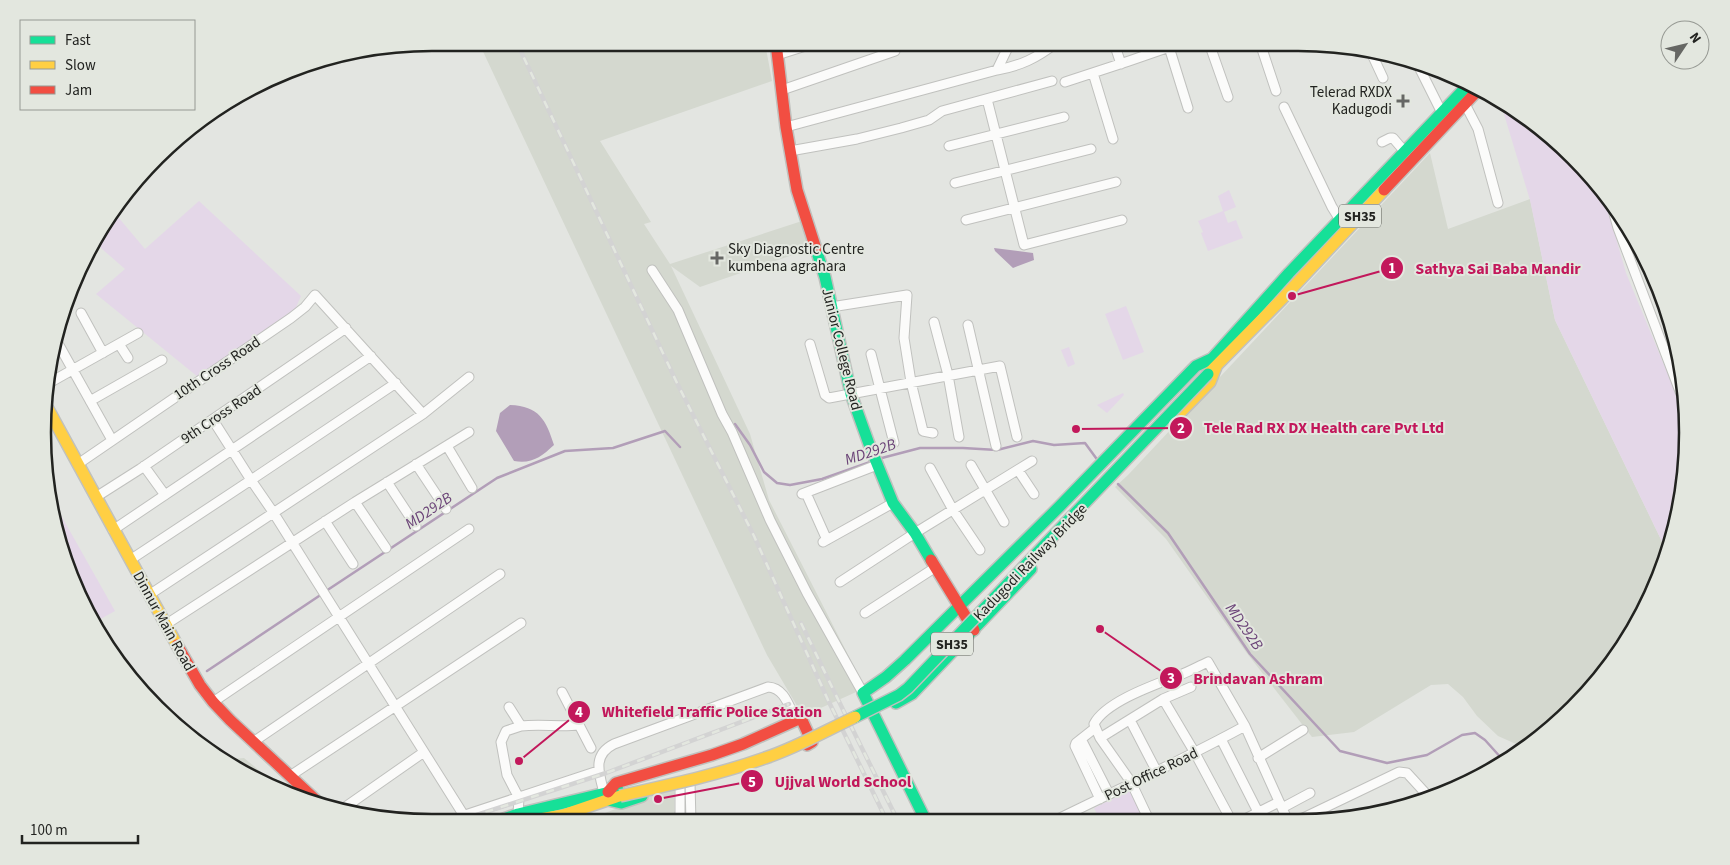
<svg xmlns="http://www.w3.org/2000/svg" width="1730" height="865" viewBox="0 0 1730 865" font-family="'Source Sans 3',sans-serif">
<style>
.built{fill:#d4d8cf}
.green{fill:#e4d7e8}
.water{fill:#b29eb8}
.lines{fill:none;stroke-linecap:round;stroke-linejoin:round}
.stream{stroke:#b29eb8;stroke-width:2.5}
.street-casing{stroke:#c0c1be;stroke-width:11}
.fast-casing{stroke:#c0c1be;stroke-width:14}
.slow-casing{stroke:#c0c1be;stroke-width:14}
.jam-casing{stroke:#c0c1be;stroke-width:14}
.street{stroke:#fbfbfa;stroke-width:9}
.fast{stroke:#16e098;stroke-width:11}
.slow{stroke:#ffcf43;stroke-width:11}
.jam{stroke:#f24e42;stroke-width:11}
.rail-casing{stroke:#d3d3d3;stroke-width:4.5}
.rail{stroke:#e3e7df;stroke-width:2.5;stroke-dasharray:8;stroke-linecap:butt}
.fast-bridge-casing{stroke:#c0c1be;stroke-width:14;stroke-linecap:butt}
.slow-bridge-casing{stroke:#c0c1be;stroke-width:14;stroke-linecap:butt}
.fast-bridge{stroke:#16e098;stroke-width:11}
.slow-bridge{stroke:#ffcf43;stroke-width:11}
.poi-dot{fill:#666764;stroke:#e3e7df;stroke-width:2}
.labels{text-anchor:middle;stroke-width:4;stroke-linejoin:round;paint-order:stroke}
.shield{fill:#e3e7df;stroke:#5c5e59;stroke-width:1}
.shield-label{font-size:14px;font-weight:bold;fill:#222320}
.poi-label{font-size:15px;fill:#222320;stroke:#e3e7df;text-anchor:end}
.street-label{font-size:15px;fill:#222320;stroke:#e3e7df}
.water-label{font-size:16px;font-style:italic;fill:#6a4277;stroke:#e3e7df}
.rim{fill:none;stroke:#222320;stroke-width:2.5}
.leader{fill:none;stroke:#c2185b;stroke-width:2}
.callout-dot{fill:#c2185b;stroke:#e3e7df;stroke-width:2}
.mark-label{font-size:15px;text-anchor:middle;font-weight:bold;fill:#fff}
.callout-label{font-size:16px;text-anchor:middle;font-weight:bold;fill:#c2185b;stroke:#e3e7df;stroke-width:4;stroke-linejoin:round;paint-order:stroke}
</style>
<rect width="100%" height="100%" fill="#e3e5e1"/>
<path class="built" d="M479,43H765L772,81L600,141L651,222L644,224L670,264L802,221L810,249L700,287L671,266L750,434L769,500L865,688L803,716L767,655Z
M1430,153L1448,229L1530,199L1555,320L1667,552L1658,582L1607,670L1535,742L1516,744L1498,736L1477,716L1463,697L1448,684L1431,685L1354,732L1312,737L1246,652L1166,539L1115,487L1128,475Z
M244,758L288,794L222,760Z
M674,787V810L679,822H581Z"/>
<path class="green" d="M1500,101L1514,108L1573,157L1603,193L1626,273L1686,418L1687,433L1680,509L1667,552L1555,320L1530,200Z
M1229,190L1236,207L1224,212L1228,223L1236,220L1243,238L1208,251L1201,233L1203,232L1198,221L1223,211L1218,196Z
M199,201L301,296L294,312L198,377L96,294L125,269L94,242L108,216L113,211L145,249Z
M1126,306L1144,352L1123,360L1105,314Z
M1069,347L1075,364L1068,367L1061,350Z
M1123,393L1124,395L1107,413L1097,405Z
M49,494L115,611L95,622L83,605Z
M1131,790L1145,820H1100L1094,808Z"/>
<path class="water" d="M994,248L1033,253L1034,260L1013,268L995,251Z
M510,405C539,406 546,420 554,445C541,457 532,464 514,461L496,431L500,413Z"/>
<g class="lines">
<path class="stream" d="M735,424L750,445L764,472L777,483L790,485L822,479L873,461
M878,459L920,448H963L997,450L1033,441L1054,445L1085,443L1096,458
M1118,484L1168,533L1250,654L1340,751L1387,763L1427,755L1462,735L1475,733L1485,740L1503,760
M326,591L497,478L565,451L613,448L665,431L680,447
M207,671L322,594"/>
<g class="street-casing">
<path id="street" d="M1114,43L1121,64
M1209,43L1228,97
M1260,43L1276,91
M1169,47L1188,108
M1370,50L1383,78
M777,55L815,43
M1417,63L1442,113
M997,70C1020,66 1037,58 1056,43
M1093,73L1113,139
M1065,82L1129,61L1181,43
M782,90L895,51
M987,99L1024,245L1122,220
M1465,104L1478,129L1498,203
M1284,107L1332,207L1342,223
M786,127L997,70L1010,43
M1382,142L1390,138H1393L1405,152
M949,146L1064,117
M790,151L857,139L901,128L929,120L942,111L1052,81
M955,183L1091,149
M1611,203L1618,228L1684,402
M966,220L1116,182
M652,270L678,310L722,414L732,432L770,520L807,593L863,693
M831,307L907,295L904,338L911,382L923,431L933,433
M81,313L103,353
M934,322L948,375L959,437
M968,325L996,446
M55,338L112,440
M119,344L128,358
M810,344L825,395L829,398L1000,366L1017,437
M871,354L894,443
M49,383L138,333
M396,383L251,480L273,512L468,822
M90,401L162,360
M447,446L472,488
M78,464L291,318L305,307L315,295L423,414
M416,464L446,509
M971,465L1004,522
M144,466L165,495
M930,468L953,510L980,550
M1018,470L1034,494
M387,482L416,526
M806,493L827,540
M802,494L877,465
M96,497L140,469L346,328
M355,502L386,548
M325,521L353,564
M113,530L371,356
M823,542L893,503
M130,560L251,480L213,420
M840,582L915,533L1032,461
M149,595L423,414L469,377
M865,613L936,567
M165,625L355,502L469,432
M562,692L591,748
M1163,699L1191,687
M213,702L469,529
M509,707L521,726C540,724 560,727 579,725
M1130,720L1157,772
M1095,728L1076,743L1075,746L1100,799
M1100,738L1163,699L1195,753L1231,820
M1081,739L1109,794
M1221,739L1258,812
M253,742L500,574
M1258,758L1303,730
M290,776L521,623
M690,783L691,822
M680,785V818L682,822
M604,793C599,773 592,755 614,744L768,687C785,688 789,707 796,720
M1282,808L1310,793
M341,810L424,752
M518,814L519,798L507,775L501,742L506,731L521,726
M1301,819L1399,772L1407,773L1429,797
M1056,820C1119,789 1183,760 1245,726
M1149,820L1131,782L1100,738L1094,724C1106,701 1157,684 1180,675C1190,671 1199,666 1208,662L1245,726L1287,819
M1243,820L1279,802
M444,822L598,771"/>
</g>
<g class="fast-casing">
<path id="fast" d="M816,249L825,277L851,394L869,444L893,503L915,533L931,560
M1210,361L1289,273L1469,84
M896,703L912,694L1031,569
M608,800L621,803L642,796
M926,821L863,693L886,677L905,660L1060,506L1196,366L1211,359
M495,822L518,814L618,790"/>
</g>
<g class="slow-casing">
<path id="slow" d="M1208,374L1282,299L1384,190
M48,409L177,645
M1172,421L1210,382L1216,367
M522,822L563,815L616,797"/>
</g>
<g class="jam-casing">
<path id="jam" d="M776,43L786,127L797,190L816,249
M1384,190L1479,89
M931,560L974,630
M177,645L200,685L213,702L230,720L320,804
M608,792L616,783L712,755L743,744L801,718L812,742L807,745"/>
</g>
<use href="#street" class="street"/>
<use href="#fast" class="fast"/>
<use href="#slow" class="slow"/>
<use href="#jam" class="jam"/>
<g class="rail-casing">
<path id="rail" d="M517,43L677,383L754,536L828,700L887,821
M801,623L847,718L898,821
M455,822L606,773L789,704"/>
</g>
<use href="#rail" class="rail"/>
<g class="fast-bridge-casing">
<path id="fast-bridge" d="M855,717L899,695L908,688L1208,374"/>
</g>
<g class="slow-bridge-casing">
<path id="slow-bridge" d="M620,796C669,785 717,775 765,758C796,748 825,731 855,717"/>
</g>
<use href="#fast-bridge" class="fast-bridge"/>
<use href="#slow-bridge" class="slow-bridge"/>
</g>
<g class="poi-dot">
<path d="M1400.5 93.5h5v5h5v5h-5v5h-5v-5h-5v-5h5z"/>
<path d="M714.5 250.5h5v5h5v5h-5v5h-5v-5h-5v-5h5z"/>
</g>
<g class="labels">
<g class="shield">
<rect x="1339" y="204.5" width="42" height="23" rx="4"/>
<rect x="931" y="632.5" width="42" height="23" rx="4"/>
</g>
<g class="shield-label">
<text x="1360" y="221">SH35</text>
<text x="952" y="649">SH35</text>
</g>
<g class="poi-label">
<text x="1392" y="97">Telerad RXDX<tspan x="1392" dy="17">Kadugodi</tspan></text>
<text x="728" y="254" text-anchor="start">Sky Diagnostic Centre<tspan x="728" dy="17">kumbena agrahara</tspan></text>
</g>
<g class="street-label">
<text transform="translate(842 349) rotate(76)" y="5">Junior College Road</text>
<text transform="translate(217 368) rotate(-34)" y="5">10th Cross Road</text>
<text transform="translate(221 414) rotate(-34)" y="5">9th Cross Road</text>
<text transform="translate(1030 562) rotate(-46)" y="5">Kadugodi Railway Bridge</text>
<text transform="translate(164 621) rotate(61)" y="5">Dinnur Main Road</text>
<text transform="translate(1151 774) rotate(-26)" y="5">Post Office Road</text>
</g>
<g class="water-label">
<text transform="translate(870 451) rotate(-18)" y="6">MD292B</text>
<text transform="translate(428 510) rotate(-34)" y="6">MD292B</text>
<text transform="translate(1245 626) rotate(55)" y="6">MD292B</text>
</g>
</g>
<path d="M0 0H1730V865H0ZM432 51H1298A381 381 0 0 1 1679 432V433A381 381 0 0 1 1298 814H432A381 381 0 0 1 51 433V432A381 381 0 0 1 432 51Z" fill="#e3e7df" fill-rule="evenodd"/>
<path class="rim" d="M432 51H1298A381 381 0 0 1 1679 432V433A381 381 0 0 1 1298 814H432A381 381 0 0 1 51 433V432A381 381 0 0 1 432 51Z"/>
<path class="leader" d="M1292 296L1392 268M1076 429L1181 428M1100 629L1171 678M519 761L579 712M658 799L752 781"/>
<g class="callout-dot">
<circle cx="1292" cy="296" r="5"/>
<circle cx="1076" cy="429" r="5"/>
<circle cx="1100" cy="629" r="5"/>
<circle cx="519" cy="761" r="5"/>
<circle cx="658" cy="799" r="5"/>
<circle cx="1392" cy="268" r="12"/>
<circle cx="1181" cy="428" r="12"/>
<circle cx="1171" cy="678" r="12"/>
<circle cx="579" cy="712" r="12"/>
<circle cx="752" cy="781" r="12"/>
</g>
<g class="mark-label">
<text x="1392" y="273">1</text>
<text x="1181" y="433">2</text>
<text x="1171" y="683">3</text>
<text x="579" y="717">4</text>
<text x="752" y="787">5</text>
</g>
<g class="callout-label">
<text x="1498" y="274">Sathya Sai Baba Mandir</text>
<text x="1324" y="433">Tele Rad RX DX Health care Pvt Ltd</text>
<text x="1258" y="684">Brindavan Ashram</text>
<text x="712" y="717">Whitefield Traffic Police Station</text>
<text x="843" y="787">Ujjval World School</text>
</g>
<rect x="20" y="20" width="175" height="90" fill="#e3e7df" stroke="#969993"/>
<rect x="30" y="36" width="25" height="8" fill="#16e098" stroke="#969993"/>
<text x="65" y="45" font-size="15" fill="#222320">Fast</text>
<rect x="30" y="61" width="25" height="8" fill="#ffcf43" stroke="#969993"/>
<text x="65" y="70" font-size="15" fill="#222320">Slow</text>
<rect x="30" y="86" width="25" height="8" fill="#f24e42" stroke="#969993"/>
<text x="65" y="95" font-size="15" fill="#222320">Jam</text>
<g transform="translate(1685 45) rotate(55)"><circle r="24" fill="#e3e7df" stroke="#969993"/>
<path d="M0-4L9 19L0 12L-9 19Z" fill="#666764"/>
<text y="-8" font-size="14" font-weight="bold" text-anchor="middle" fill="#222320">N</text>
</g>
<path d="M22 835v8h116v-8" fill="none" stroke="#222320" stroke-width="2.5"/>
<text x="30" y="835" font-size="15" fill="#222320" stroke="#e3e7df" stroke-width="4" paint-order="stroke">100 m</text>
</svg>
